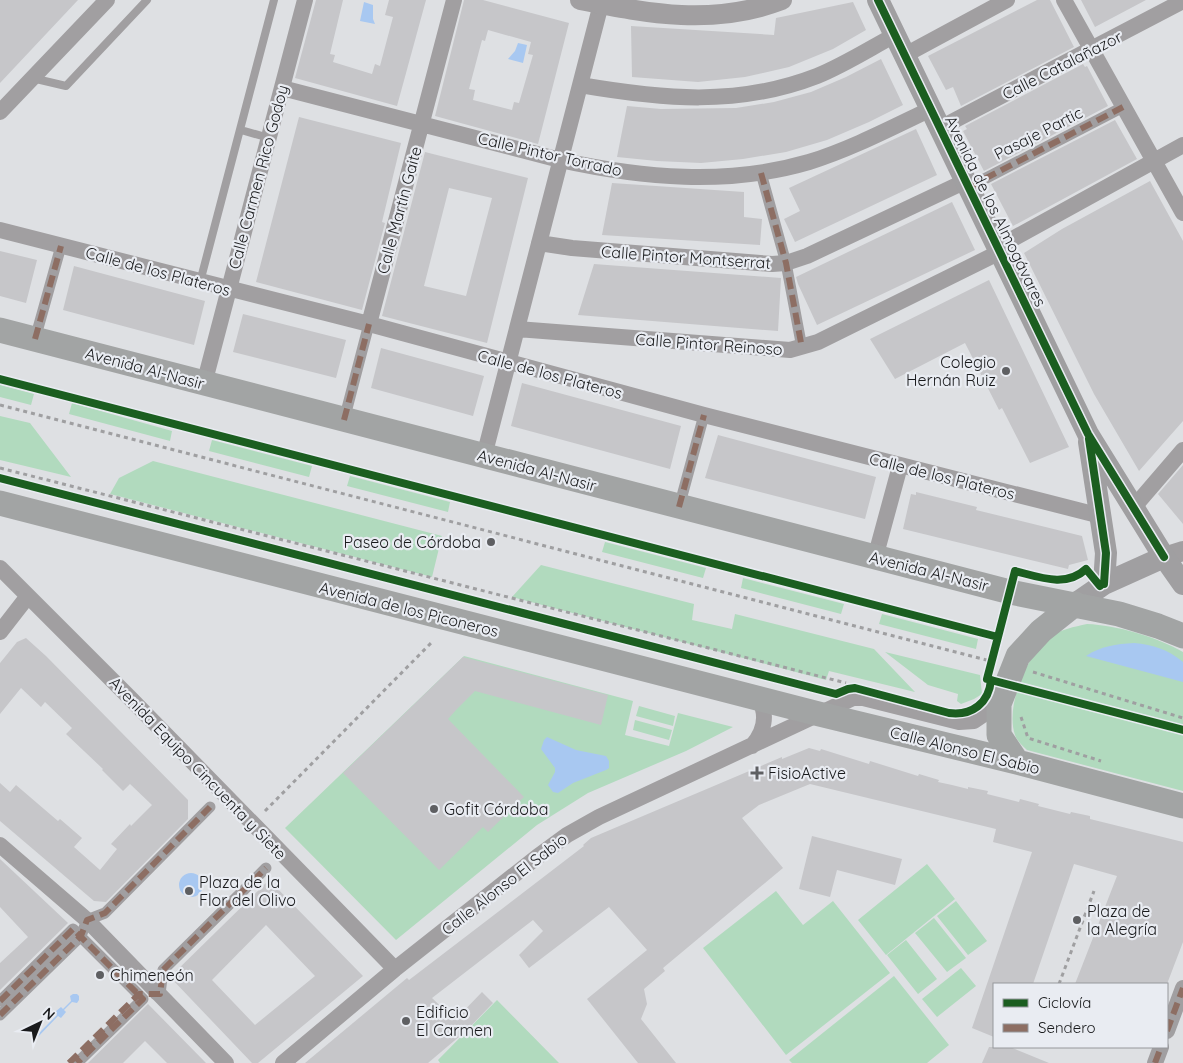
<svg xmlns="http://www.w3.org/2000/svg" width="1183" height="1063" viewBox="0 0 1183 1063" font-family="Quicksand,sans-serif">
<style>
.green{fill:#b1dabe}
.water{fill:#a8c8f1}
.building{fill:#c6c6c9;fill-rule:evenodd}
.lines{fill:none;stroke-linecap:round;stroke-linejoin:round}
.path{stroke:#9f9fa1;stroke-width:3;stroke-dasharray:4 4;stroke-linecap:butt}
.service{stroke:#a19fa1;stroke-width:8}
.pedestrian{stroke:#a19fa1;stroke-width:11}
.minor{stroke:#a19fa1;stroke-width:16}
.tertiary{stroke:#a19fa1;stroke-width:20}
.secondary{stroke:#a09fa1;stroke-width:22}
.primary{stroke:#a2a4a4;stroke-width:25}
.quiet{stroke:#8d6e63;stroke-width:6;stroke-dasharray:12 6;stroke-linecap:butt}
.cycleway-casing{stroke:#e9ecf2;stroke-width:11}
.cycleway{stroke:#1b5e20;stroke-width:8}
.poi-dot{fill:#5e5f62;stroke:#e9ecf2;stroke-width:2}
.labels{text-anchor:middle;stroke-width:4.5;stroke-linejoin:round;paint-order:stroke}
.street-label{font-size:16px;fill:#191a1c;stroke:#e9ecf2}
.poi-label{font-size:16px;fill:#191a1c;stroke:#e9ecf2;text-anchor:start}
</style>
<rect width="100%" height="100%" fill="#dee0e3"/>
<path class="green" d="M0,385L34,394L31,405L0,397Z
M72,403L172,431L170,441L69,414Z
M0,416L30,423L71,477L0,460Z
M212,440L312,466L309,477L209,451Z
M153,461L442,536L432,577L110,494L119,478Z
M350,476L450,502L448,512L347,486Z
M605,542L706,568L703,578L602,552Z
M541,565L694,604L692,620L732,629L735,614L874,649L915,692L829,671L826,680L512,597Z
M743,578L844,604L841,614L741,588Z
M882,614L978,639L976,649L879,624Z
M1087,624C1116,625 1157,637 1183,652V791L1027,750C1022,745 1017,741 1015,735C1005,706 1027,654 1050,637C1061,629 1074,627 1087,624Z
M885,652L980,675L982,694L974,699L961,704L957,701L958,694L928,685Z
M464,656L633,701L625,735L669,746L678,713L733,727L686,751L588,793L537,825L396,940L285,828Z
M639,706L675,716L673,726L636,716Z
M635,720L672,730L669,740L633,730Z
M927,864L955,899L886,955L858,920Z
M776,891L803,925L833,901L890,973L786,1055L703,948Z
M956,901L987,941L968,955L937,916Z
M934,918L966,958L947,972L915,933Z
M906,940L937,979L918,994L887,955Z
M961,968L976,986L937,1017L922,999Z
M894,976L949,1045L927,1063H792L789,1060Z
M497,1000L559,1063H440L438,1060Z"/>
<path class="water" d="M364,2L373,5V19L375,24L360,21Z
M518,43L527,45L523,63L508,59L515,51Z
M1134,643C1154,645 1167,649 1183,662V682L1086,656C1101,646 1116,644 1134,643Z
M547,737L576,750L606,756L609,761V768L606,770L573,783L558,793L553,792L548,785L555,772V768L541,749L544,740Z
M179 885a12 12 0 1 1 24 0a12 12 0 1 1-24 0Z
M73,994H77L79,996V1000L77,1003L72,1002L64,1010L66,1012L61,1018L58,1016L35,1040L34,1038L57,1015L55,1012L61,1007L63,1009L71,1001L70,996Z"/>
<path class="building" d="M0,0H78L0,83Z
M316,0H343L330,54L335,55L333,62L372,74L375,64L380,66L393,17L385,15L389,0H426L397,106L295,78Z
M464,0H483L569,23L538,144L435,116ZM488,30L531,42L528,54L533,55L519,103L514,102L512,110L473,100L475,90L469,89L482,40L485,41Z
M1037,0H1050L1074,47L961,106L953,87L946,90L928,56Z
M1081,0H1146L1095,27Z
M853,2L866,30L833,49L789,67L745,77L698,82L632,77L631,26L774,35L776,18Z
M881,59L903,105L869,122L827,140L786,152L743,159L701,163L657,161L617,157L627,106L661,109L736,108L774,102L811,92L846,77Z
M1083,64L1085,67L1087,66L1108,106L984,171L963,131L967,129L965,126Z
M299,117L401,143L382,222L385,223L362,310L256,282Z
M1115,120L1137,159L1013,226L991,184Z
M916,129L937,175L795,242L784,219L800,211L789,188Z
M425,152L528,178L487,343L382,316ZM449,188L492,198L466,296L424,286Z
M1150,181L1183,241V421L1139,471L1094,394L1024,253L1062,229Z
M612,183L744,192V217L762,219L760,245L602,235Z
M952,202L975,250L817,325L798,284L796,277Z
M0,251L37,260L26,303L0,296Z
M594,264L781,278L778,331L578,315Z
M74,266L205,301L194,345L63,310Z
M989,280L1069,447L1030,463L1002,408L999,410L965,343L895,379L870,339Z
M243,314L346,340L336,378L233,352Z
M381,348L484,376L473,416L371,388Z
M522,383L681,426L670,469L511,426Z
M718,435L876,477L865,519L705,478Z
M1183,465V524L1158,494Z
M916,492L977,507L976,510L1082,536L1088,560L1069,565L1068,569L903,529L911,494L916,495Z
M26,638L46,656L188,800V819L106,902L94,901L0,821V783L10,792L16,785L58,821L60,819L82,838L74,847L100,870L117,849L111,844L130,824L131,826L152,805L130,784L123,791L102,770L103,769L66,734L72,728L45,702L41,707L21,688L0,714V663L17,642Z
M463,657L608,695L601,725L475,691L456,710L448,719L524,797L488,832L483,827L439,870L343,773Z
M809,748L820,751L821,749L869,764L870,761L918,776L919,774L939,780L938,782L952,785L968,789V787L988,791L987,794L1019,802L1020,799L1039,804L1038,806L1070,814L1071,812L1090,816V819L1183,842V942L1167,984H1075L1117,876L1074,864L1033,984H994V1037L972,1028L1032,852L993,842L996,829L810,784L759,805L742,818L783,868L663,968L665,971L644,989L647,1004L641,1019L676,1063H638L587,999L647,950L609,907L529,968L519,955L543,931L533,920L432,998L455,1020L482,992L493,1003L467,1030L428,1063H305L407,978L409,980L584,846L583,845L591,838L782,757V759Z
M812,836L902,859L895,885L837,870L830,897L799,889Z
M0,859L68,923L0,990V963L28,937L0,907Z
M269,880L363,976L258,1063H252L170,977ZM266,925L315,976L255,1025L212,980Z
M148,1004L206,1063H167L145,1041L123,1063H88Z
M989,1047H1010L1049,1063H982Z"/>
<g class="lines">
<path class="path" d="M0,405L994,662
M0,468L846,683
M1033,672L1183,718
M1021,717L1028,738L1101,761
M265,811L433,641
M1059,984L1094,891"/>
<path class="service" d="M32,78L66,86L147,0
M241,130L269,138
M200,282L274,0"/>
<path class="pedestrian" d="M761,173L786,263L802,348
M969,187L1123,107
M35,339L61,246
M344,420L369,324
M679,507L704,415
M155,994H160L163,970L266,868
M0,1001L73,929L143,999L77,1063
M0,1015L81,936L87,920L105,913L210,807"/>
<path class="minor" d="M1064,0L1183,213
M905,55L1007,0
M580,85C662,99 737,107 817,76C844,65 869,49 895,35
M282,88L560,160C642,178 727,186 809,162C851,149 891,128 931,109
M0,112L107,0
M940,128L1183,1
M0,230L369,324L704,415L1101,516
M539,243L572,248L772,264L786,263L807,256L966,181
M998,247L1183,145
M369,324L454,0
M517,329L790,350L818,342L1000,252
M204,384L305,0
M484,456L601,4
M1134,507L1183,450
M875,558L900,466
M0,568L131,699L395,969
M0,632L28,596
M752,746C764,732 768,715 759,699
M0,845L87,920L226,1063
M1167,1031L1183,988
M283,1063L395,969L537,857L567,835L599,817L853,698H863L959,722L974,721L999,704
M1155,1063L1161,1047"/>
<path class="tertiary" d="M580,0C649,14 714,26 782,0
M1164,557L1183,551"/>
<path class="secondary" d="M878,0L1088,434L1164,557L1183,584
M1089,442L1106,553L1104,584
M1075,604L1104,584L1164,557"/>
<path class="primary" d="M0,330L1010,592L1119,614L1158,626L1183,636
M0,503L819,714L1017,762L1183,806
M1017,762L999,735V704L1018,656L1041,631L1075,604"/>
<path class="quiet" d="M761,173L786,263L802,348
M969,187L1123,107
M35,339L61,246
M344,420L369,324
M679,507L704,415
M0,1001L73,929L143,999L77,1063
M0,1015L81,936L87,920L105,913L210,807
M1167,1031L1183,988
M69,1063L139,994H160L163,970L266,868
M1155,1063L1161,1047"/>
<g class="cycleway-casing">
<path id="cycleway" d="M878,0L1088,434L1164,557
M0,379L998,637L987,679L1183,730
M1089,439L1106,553L1104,584
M0,478L836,694L848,689L855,688L949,713C972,716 989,703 991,680
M998,637L1015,571C1039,577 1066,588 1086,569L1100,586"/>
</g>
<use href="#cycleway" class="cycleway"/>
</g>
<g class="poi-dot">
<circle cx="1006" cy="371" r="5"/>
<circle cx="491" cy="542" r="5"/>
<path d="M754.5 765.5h5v5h5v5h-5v5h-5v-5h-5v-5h5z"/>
<circle cx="434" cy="809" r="5"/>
<circle cx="189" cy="891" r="5"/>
<circle cx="1077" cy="920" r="5"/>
<circle cx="100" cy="975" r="5"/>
<circle cx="406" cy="1021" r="5"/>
</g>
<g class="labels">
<g class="street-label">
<text transform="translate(1062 65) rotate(-27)" y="6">Calle Catalañazor</text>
<text transform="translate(1038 133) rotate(-27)" y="6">Pasaje Partic</text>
<text transform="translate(550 154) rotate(13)" y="6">Calle Pintor Torrado</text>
<text transform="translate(258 177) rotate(-75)" y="6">Calle Carmen Rico Godoy</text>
<text transform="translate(399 210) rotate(-75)" y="6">Calle Martín Gaite</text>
<text transform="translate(996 211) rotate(64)" y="6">Avenida de los Almogávares</text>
<text transform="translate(686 257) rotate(4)" y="6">Calle Pintor Montserrat</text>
<text transform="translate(158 271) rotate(15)" y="6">Calle de los Plateros</text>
<text transform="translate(709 344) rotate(4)" y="6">Calle Pintor Reinoso</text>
<text transform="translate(145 368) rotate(15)" y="6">Avenida Al-Nasir</text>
<text transform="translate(550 374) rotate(15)" y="6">Calle de los Plateros</text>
<text transform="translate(537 470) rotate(15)" y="6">Avenida Al-Nasir</text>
<text transform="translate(942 476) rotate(14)" y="6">Calle de los Plateros</text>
<text transform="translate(929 571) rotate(14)" y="6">Avenida Al-Nasir</text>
<text transform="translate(409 609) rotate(14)" y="6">Avenida de los Piconeros</text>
<text transform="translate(965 750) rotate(14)" y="6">Calle Alonso El Sabio</text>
<text transform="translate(198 768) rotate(46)" y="6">Avenida Equipo Cincuenta y Siete</text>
<text transform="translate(504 884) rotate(-38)" y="6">Calle Alonso El Sabio</text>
</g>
<g class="poi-label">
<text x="996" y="368" text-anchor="end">Colegio<tspan x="996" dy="18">Hernán Ruiz</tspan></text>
<text x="481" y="548" text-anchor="end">Paseo de Córdoba</text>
<text x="768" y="779">FisioActive</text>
<text x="444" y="815">Gofit Córdoba</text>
<text x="199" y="888">Plaza de la<tspan x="199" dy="18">Flor del Olivo</tspan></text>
<text x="1087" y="917">Plaza de<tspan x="1087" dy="18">la Alegría</tspan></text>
<text x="110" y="981">Chimeneón</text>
<text x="416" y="1018">Edificio<tspan x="416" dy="18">El Carmen</tspan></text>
</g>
</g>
<rect x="993" y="983" width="175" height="65" fill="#e9ecf2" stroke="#96989c"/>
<rect x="1003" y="999" width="25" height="8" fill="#1b5e20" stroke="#96989c"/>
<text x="1038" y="1008" font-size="15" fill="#191a1c">Ciclovía</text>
<rect x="1003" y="1024" width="25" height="8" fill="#8d6e63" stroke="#96989c"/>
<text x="1038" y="1033" font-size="15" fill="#191a1c">Sendero</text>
<g transform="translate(40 1023) rotate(43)" stroke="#e9ecf2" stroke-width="4" paint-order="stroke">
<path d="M0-4L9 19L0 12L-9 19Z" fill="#191a1c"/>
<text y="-8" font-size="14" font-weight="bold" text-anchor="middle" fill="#191a1c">N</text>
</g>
</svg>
